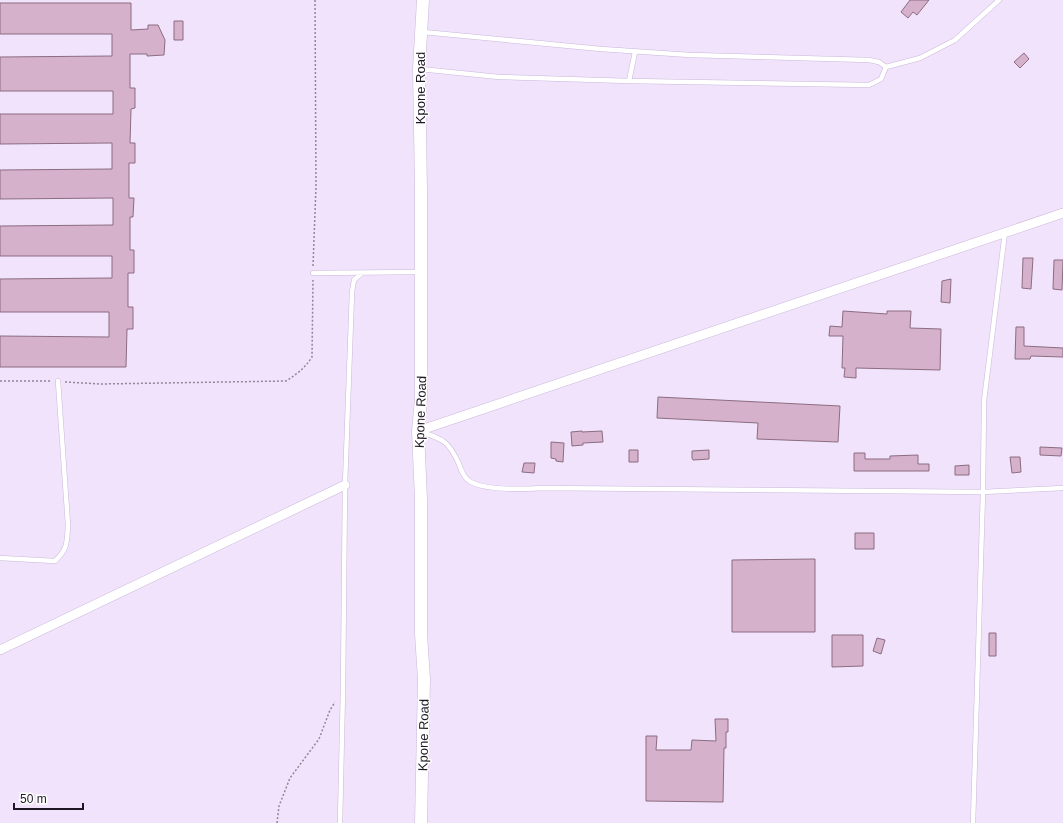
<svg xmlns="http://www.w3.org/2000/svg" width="1063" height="823" viewBox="0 0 1063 823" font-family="Helvetica,sans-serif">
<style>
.built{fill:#f0e3fb}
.building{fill:#d6b1cb;stroke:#8b6d81}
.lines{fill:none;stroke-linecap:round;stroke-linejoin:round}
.lane-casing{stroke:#cab8d8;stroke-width:5.5}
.street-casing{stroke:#cab8d8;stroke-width:10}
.secondary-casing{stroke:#cab8d8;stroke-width:13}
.path{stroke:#8f8894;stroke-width:1.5;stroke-dasharray:2 2;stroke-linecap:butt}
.lane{stroke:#fff;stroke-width:4.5}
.street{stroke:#fff;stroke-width:9}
.secondary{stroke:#fff;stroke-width:12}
.labels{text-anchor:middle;stroke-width:3;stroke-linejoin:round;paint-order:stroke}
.street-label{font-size:13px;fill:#1f1824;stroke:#fff}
</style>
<rect width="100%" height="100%" fill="#f4edfa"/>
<path class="built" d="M0,0H1063V823H0Z"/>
<path class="building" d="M910,0H929L917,15L913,12L908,18L901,12Z
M0,3H131V30L148,29V25H158L165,40L164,55L147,56V54H130V88H135V108L131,109L130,143H135V163H129V198H134L133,217H130V250H134V273H128V307H133V329H127L126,367H0V336L109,337V312H0V279L112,278V256H0V226L113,225V198L0,199V170L112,169V143L0,144V114H113V91H0V57L112,56V34H0Z
M174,21H183V40H174Z
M1024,53L1029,59L1020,68L1014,62Z
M1023,258H1033L1031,289L1022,288Z
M1054,260H1063L1062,290L1053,289Z
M951,279L950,303L941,302L942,281Z
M843,311L887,314V311H911L910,328L941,329L940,370L856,368V378L844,377L845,368H842L843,336H829L830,326L842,327Z
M1016,327H1024V346L1063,348V357L1031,356L1030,359H1015Z
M658,397L840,406L838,442L757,439L758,423L657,418Z
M582,431V432L602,431L603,442L583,443V445L572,446L571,432Z
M551,442L564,443L563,462L556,461V459L551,458Z
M1040,447L1062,448L1061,456L1040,455Z
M629,450H638V462H629Z
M709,450V459L693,460L692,458V451Z
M854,453H865V459H890V456L918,455V464H929V471H854Z
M1010,457H1020L1021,472L1012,473Z
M524,463H535L534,473L522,472Z
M969,465V475H955V466Z
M855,533H874V549H855Z
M815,559V632H732V560Z
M989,633H996V656H989Z
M832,635H863V666L832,667Z
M877,638L885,640L881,654L873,651Z
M715,719H728V732H726V748H724L723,802L646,801V736H657L656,750H691L692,740L716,741Z"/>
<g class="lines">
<g class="lane-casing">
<path id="lane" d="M423,32L601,49L690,55L869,60L879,62L886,67
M886,67L920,58L955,40L999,0
M420,69L499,77L629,81L869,85L881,79L886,67
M629,81L635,52
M313,273L420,272
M421,432C444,439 449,442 459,464C461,470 463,476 468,480C481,491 526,489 543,488L983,492L1063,488
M0,558L55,561C68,549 67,541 68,525L58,381
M340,823L343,689L345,485L352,292L354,280L362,273
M973,823L983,492L984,401L1005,232"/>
</g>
<g class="street-casing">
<path id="street" d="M418,431L1063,213
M0,650L345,485"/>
</g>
<g class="secondary-casing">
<path id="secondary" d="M421,823L424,679L421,634V500L418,431L421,399V191L419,69L423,0"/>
</g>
<path class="path" d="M313,266L316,186L315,0
M0,381H51
M65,382L101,384L286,381C297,374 305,368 312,357L313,280
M277,823L279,806L290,778L319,739L330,710L335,702"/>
<use href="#lane" class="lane"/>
<use href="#street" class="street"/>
<use href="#secondary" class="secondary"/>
</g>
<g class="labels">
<g class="street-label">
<text transform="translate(420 88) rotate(-90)" y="5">Kpone Road</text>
<text transform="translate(420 412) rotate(-88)" y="5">Kpone Road</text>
<text transform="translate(423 735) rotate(-89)" y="5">Kpone Road</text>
</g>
</g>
<path d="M14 803v6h69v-6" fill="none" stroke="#1f1824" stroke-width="2"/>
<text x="20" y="803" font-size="12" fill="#1f1824" stroke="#ffffff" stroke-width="3" paint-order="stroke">50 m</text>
</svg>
